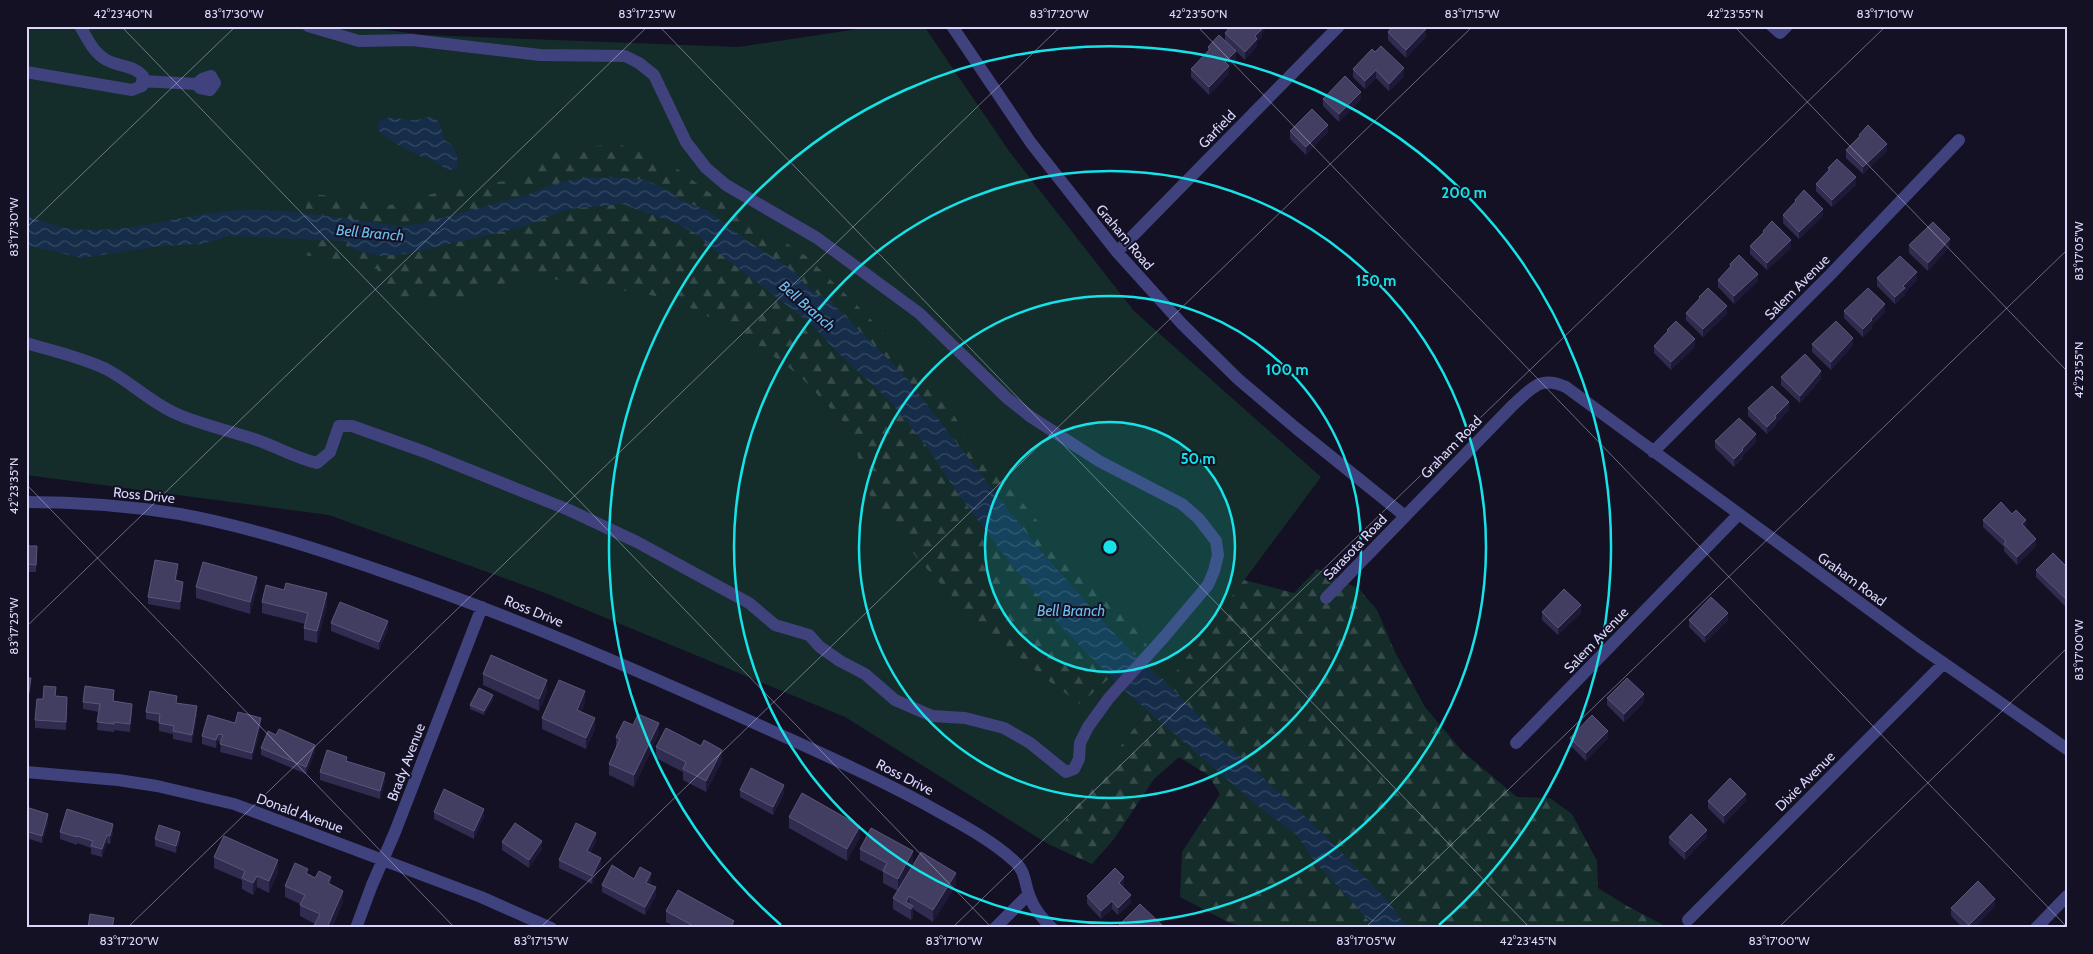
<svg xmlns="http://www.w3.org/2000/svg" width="2093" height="954" viewBox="0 0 2093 954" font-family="Cabin,sans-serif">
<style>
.grass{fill:#142d2a}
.forest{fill:url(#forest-firs)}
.water{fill:url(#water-waves)}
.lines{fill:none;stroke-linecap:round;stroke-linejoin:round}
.minor{stroke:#40427e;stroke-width:12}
.wall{fill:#302c50}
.shaded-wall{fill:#1d1936}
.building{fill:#423e62;stroke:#5a567a}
.ticks{fill:none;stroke:#d9d7fb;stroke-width:1;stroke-opacity:0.45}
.ring{fill:none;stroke:#16e2e8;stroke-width:2.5}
.labels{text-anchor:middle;stroke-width:4;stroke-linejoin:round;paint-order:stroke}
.street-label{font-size:14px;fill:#d9d7fb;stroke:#131123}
.water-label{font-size:15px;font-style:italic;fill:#6fbef1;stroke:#131123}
.centre{fill:#16e2e8;stroke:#131123;stroke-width:2.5}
.ring-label{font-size:15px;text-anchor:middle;font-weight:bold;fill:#16e2e8;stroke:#131123;stroke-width:4;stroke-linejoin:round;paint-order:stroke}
.neatline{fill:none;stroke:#d9d7fb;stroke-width:2}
.ticks-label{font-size:12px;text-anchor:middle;fill:#d9d7fb}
</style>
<defs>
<pattern id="forest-firs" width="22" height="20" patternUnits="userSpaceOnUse" patternTransform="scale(1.25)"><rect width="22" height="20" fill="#142d2a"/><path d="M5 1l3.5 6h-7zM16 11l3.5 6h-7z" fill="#364b4a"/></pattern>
<pattern id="water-waves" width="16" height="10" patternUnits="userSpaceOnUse" patternTransform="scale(1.25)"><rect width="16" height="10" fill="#152d49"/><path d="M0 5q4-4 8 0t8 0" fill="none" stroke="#364b64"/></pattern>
</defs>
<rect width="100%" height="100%" fill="#131123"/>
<path class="grass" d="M26,26H357L425,35L738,47L878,26H924L1009,151L1134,311L1321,477L1048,844L845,717L548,594L329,515L26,475Z"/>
<path class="forest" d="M616,143L668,162L707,191L806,256L867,315L952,412L977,453L1022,502L1052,539L1109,595L1147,645L1080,704L1042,676L965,610L917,558L867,491L851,430L800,376L745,335L673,299L529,275L451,302H388L377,269L300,254L308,193L391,205L454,188L522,179L553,153Z
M1317,569L1359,589L1377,610L1395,652L1425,707L1462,751L1517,797L1550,798L1572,814L1597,861L1598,888L1627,906L1669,928H1251L1230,923L1180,897L1182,852L1220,794L1208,775L1179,757L1154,779L1114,839L1092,864L1048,844L1244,580L1294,593Z"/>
<path class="water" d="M428,117C441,117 440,128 444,137C445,142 449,142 452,146C458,152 458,161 457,169L448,170L431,159L420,156L389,140L378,130L377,124C384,113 401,120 412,120C418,121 423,118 428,117Z
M589,177L623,178L646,180L671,192L679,199L708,211L745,239L794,271L809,289L829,300L905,376L1035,544L1101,619L1145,666L1163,679L1221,739L1324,834L1387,900L1408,928H1374L1351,900L1316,863L1296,834L1265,812L1127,693L1058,624L1043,601L1013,567L956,491L928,448L889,400L836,351L810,323L712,248L695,233L670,221L622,204L568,209L523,227L405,254L380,256L359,251L352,248L346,241L230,236L201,244L159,246L82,258L26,245V216C42,221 58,227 74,229C132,235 188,211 246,210C298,209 350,220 401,226L419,224L527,195L556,183Z"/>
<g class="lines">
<path class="minor" d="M952,26L1031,143L1117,252L1182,324L1238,379L1297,429L1405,516
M1772,26L1780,33L1787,26
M26,72L132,90L142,86L143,76C134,66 123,67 111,62C95,56 88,40 80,26
M142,81L196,84L200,88L210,90L215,83L211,76L202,79L196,84
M1117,252L1339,26
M26,343C53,351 81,357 106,369C131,382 151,403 177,414C202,425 231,431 257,440C277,447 296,458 317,463L330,452L339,426H352L425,452L569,510L637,542L749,603L775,625L809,635L820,647L840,661L865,674L895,700L932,716L965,718L1004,728L1030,743L1066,772L1074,769L1079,759L1080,743L1088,727L1109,698L1165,636L1208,585L1214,571L1218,555L1216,541L1199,519L1182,504L1099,461L1031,417L1007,398L919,313L817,238L726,185L706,168L686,142L654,75L639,63L625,56L540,55L412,40L359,41L308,26
M1653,452L1830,275L1959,140
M26,502C77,502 130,506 180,514C250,527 318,549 384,572C513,616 637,670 761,726C822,754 883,780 941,813C966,827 992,841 1013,860C1026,871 1024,881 1029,895C1034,909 1042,918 1052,928
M1326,598L1513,405C1532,388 1540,375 1566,387L1919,646L2067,749
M1516,743L1738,515
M26,772L118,780L157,786L234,804L481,897L551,928
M1688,920L1944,663
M356,928L372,885L395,832L482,607
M995,928L1029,894
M2036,928L2067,896"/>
</g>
<path class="wall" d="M1231,26H1268L1262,33V37L1257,41V46L1245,60L1236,51V59L1229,66V74L1209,95L1191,77V69L1208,51V47L1225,40V33Z
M1388,32L1426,37L1406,58L1388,40Z
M1372,49L1404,76L1389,91L1376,78L1365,89L1353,77V69Z
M1323,99H1361L1339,122L1323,106Z
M1290,131L1328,132L1306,155L1290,139Z
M1859,135L1887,151L1863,174L1846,158V150L1859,137Z
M1828,168L1856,185L1832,207L1816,191V184L1828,171Z
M1795,200L1823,216L1799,239L1783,223V215L1795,202Z
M1763,231L1791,248L1767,270L1750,254V246L1763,233Z
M1909,245L1950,246L1928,271L1909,253Z
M1730,264L1758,281L1734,304L1718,287V280L1730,267Z
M1877,278L1917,280L1905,293V295L1895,304L1877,286Z
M1699,297L1727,314L1703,337L1686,320V313L1699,300Z
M1844,311L1885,312L1872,325V328L1863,337L1844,318Z
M1667,330L1695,347L1671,370L1654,353V346L1667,333Z
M1812,344L1853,345L1831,370L1812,352Z
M1781,377L1821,379L1800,403L1781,385Z
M1748,408L1789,410L1776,423V425L1767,434L1748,416Z
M1715,441L1756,442L1743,455V458L1734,467L1715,448Z
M1983,520L2026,528L2036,546L2017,565L2004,551V547L1983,527Z
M26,546L37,554L36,572H26Z
M2067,567V608L2036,577V570Z
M178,572L176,580L183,589L180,610L148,604V597Z
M196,587L257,588L250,614L196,598Z
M262,602L327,605L317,643L304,640V628L305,624L262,613Z
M1542,612L1581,613L1558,635L1542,620Z
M1689,620H1728L1705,643L1689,627Z
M331,623L388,629L379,650L331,631Z
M483,674L547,692L539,711L483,685Z
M56,696L67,704L66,730L35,728V720L43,699Z
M114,698L113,701L132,711L130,732L114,730V732L97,730L99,712L83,709V702Z
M1607,698L1644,702L1624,722L1607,705Z
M493,699L484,715L470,709V705Z
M177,703L197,714L192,743L173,739V734L159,731V722L146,719V712Z
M585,703L581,712L595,729L586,749L542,729V718Z
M633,725L659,734L634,787L609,775V764L616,748V737Z
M261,726L252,760L220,752L221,742L218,741L216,748L202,744V736Z
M1570,738H1608L1586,761L1570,745Z
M656,747L722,761L706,792L683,780V772L656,758Z
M261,748L315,752L306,774L261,755Z
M320,772L385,781L380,799L320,780Z
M740,790L784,793L773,815L740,797Z
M1708,801H1746L1724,824L1708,808Z
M26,807L48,822L42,843L26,838Z
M434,812L484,816L474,839L434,819Z
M789,817L860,837L847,861L789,828Z
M60,832H113L110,844L107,843L102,857L91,854V848L77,843V845L60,839Z
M1669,837H1707L1685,860L1669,844Z
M155,839H180L176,853L155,846Z
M596,841L590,853L601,865L592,884L559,868V860Z
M502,842L542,849L529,868L502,850Z
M860,849L913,862L898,891L883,883V872L860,860Z
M214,857L278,872L269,893L257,887L253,895L242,889V880L214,868Z
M308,874L331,885L343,902L332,928H313L315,924L300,916V904L285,897V886Z
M634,879L651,881L650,884L656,895L645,915L602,892V885Z
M956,885L933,922L913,909V918L911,920L893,909V898Z
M1124,885L1123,886L1131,903L1118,915L1112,909L1101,919L1087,904V896Z
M1995,906L1974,928H1963L1951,916V908Z
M666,911L734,928H677L666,922Z"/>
<path class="shaded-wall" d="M1260,26H1268L1262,33V37L1257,41V46L1245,60V52Z
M1426,29V37L1406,58V50Z
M1236,51V59L1225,70V62Z
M1229,66V74L1209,95V87Z
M1404,68V76L1389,91V84Z
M1376,70V78L1365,89V81Z
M1361,92V99L1339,122V114Z
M1328,125V132L1306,155V147Z
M1887,144V151L1863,174V167Z
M1856,177V185L1832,207V200Z
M1823,209V216L1799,239V232Z
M1950,239V246L1928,271V263Z
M1791,240V248L1767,270V263Z
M1917,272V280L1905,293V295L1895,304V297L1903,286Z
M1758,274V281L1734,304V296Z
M1885,304V312L1872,325V328L1863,337V329L1871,319Z
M1727,306V314L1703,337V329Z
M1853,338V345L1831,370V362Z
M1695,339V347L1671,370V362Z
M1821,371V379L1800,403V396Z
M1789,402V410L1776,423V425L1767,434V427L1775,416Z
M1756,434V442L1743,455V458L1734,467V459L1742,449Z
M2026,520V528L2022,532V524Z
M2036,539V546L2017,565V557Z
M178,564V572L175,588V580Z
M257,577V588L250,614V602Z
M183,582V589L180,610V602Z
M327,593V605L317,643V631Z
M1581,605V613L1558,635V628Z
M1728,613V620L1705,643V636Z
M388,621V629L379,650V642Z
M547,680V692L539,711V699Z
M585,691V703L577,721V710Z
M1644,694V702L1624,722V714Z
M493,695V699L484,715V711Z
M132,704V711L130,732V724Z
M197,706V714L192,743V735Z
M261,718V726L252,760V753Z
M595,718V729L586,749V738Z
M659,723V734L634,787V775Z
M1608,731V738L1586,761V753Z
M218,734V741L216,748V740Z
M315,745V752L306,774V767Z
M722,750V761L706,792V781Z
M385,773V781L380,799V791Z
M784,785V793L773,815V807Z
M1746,794V801L1724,824V816Z
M484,809V816L474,839V831Z
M48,814V822L42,843V836Z
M113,824V832L110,844V836Z
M860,826V837L847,861V849Z
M1707,830V837L1685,860V852Z
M180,832V839L176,853V846Z
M596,833V841L587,859V851Z
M107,835V843L102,857V849Z
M542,841V849L529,868V860Z
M913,851V862L898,891V879Z
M601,858V865L592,884V876Z
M278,860V872L269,893V881Z
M651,873V881L646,890V883Z
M956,873V885L933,922V910Z
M257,876V887L253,895V883Z
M331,877V888L328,883Z
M1124,877V885L1119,890V883Z
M656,887V895L645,915V907Z
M343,891V902L332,928H327Z
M1131,895V903L1118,915V908Z
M909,896V907L906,902Z
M1995,899V906L1974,928H1969V925Z
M1112,901V909L1101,919V911Z
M913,906V918L911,920V909Z
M734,921V928H730Z"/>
<path class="building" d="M1231,26H1260V27L1262,29L1255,36L1257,39L1245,52L1225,33Z
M1393,26H1423L1426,29L1406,50L1388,32Z
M1219,35L1236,51L1225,62L1229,66L1209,87L1191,69L1210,49L1208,47Z
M1381,46L1404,68L1389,84L1376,70L1365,81L1353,69L1372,49L1375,52Z
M1345,76L1361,92L1339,114L1323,99Z
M1312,109L1328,125L1306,147L1290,131Z
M1868,125L1887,144L1863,167L1846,150L1860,136L1859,135Z
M1837,159L1856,177L1832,200L1816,184L1830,169L1828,168Z
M1804,190L1823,209L1799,232L1783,215L1796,201L1795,200Z
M1772,221L1791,240L1767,263L1750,246L1764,232L1763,231Z
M1933,222L1950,239L1928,263L1909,245Z
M1739,255L1758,274L1734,296L1718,280L1731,266L1730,264Z
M1900,256L1917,272L1903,286L1905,288L1895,297L1877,278Z
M1708,288L1727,306L1703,329L1686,313L1700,298L1699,297Z
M1868,288L1885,304L1871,319L1872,320L1863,329L1844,311Z
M1676,321L1695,339L1671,362L1654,346L1668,331L1667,330Z
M1836,321L1853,338L1831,362L1812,344Z
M1805,354L1821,371L1800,396L1781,377Z
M1772,386L1789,402L1775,416L1776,418L1767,427L1748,408Z
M1739,418L1756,434L1742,449L1743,450L1734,459L1715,441Z
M2001,502L2012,514L2016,510L2026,520L2022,524L2036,539L2017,557L2004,544L2006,541L1983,520Z
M26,546H37L36,565L26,564Z
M2053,553L2067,567V600L2036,570Z
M155,560L178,564L175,580L183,582L180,602L148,597Z
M203,562L257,577L250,602L196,587Z
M286,583L327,593L317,631L304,628L308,613L262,602L266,585L284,590Z
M1564,589L1581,605L1558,628L1542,612Z
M1711,597L1728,613L1705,636L1689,620Z
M340,602L388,621L379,642L331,623Z
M491,655L547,680L539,699L483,674Z
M26,678H31L28,698H26Z
M1627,678L1644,694L1624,714L1607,698Z
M559,680L585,691L577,710L595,718L586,738L542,718Z
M44,686L56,687L55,696L67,697L66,722L35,720L37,699H43Z
M85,686L114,690L113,701L132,704L130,724L114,722V724L97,722L100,704L83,702Z
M479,688L493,695L484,711L470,705Z
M150,691L177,696L176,703L197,706L192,735L173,731L174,726L159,723L160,714L146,712Z
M238,712L261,718L252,753L220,744L223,735L218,734L216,740L202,736L208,715L235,723Z
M638,714L659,723L634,775L609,764L620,739L616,737L624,721L633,725Z
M1592,715L1608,731L1586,753L1570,738Z
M666,728L701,746L704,740L722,750L706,781L683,769L686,762L656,747Z
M279,729L315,745L306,767L261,748L268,731L276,735Z
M327,750L347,757L346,761L385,773L380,791L320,772Z
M751,768L784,785L773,807L740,790Z
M1730,778L1746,794L1724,816L1708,801Z
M444,789L484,809L474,831L434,812Z
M802,793L860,826L847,849L789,817Z
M26,807L48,814L42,836L26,831Z
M67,809L113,824L110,836L107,835L102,849L91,846L93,841L77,836V837L60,832Z
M1691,814L1707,830L1685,852L1669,837Z
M515,823L542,841L529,860L502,842Z
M576,823L596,833L587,851L601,858L592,876L559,860Z
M159,825L180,832L176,846L155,839Z
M871,828L913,851L898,879L883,871L887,863L860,849Z
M224,836L278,860L269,881L257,876L253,883L242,878L245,871L214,857Z
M921,852L956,873L933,910L909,896L906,902L913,906L911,909L893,898Z
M295,863L308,869L306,873L315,878L319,871L331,877L328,883L343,891L327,928H313L320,914L300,905L305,895L285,886Z
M612,865L634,879L640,867L651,873L646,883L656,887L645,907L602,885Z
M1115,868L1124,877L1119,883L1131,895L1118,908L1112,901L1101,911L1087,896Z
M1978,881L1995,899L1969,925L1951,908Z
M678,890L734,921L730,928H697L666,911Z
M1140,904L1162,925L1159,928H1118L1117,927Z
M90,914L114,918L112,928H88Z"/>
<path class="ticks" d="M121,26L992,928M659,26L1530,928M1197,26L2067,927M1734,26L2067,371M26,228L236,26M26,484L455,928M26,627L648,26M127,928L1061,26M540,928L1473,26M952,928L1886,26M1365,928L2067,250M1778,928L2067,648"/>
<circle cx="1110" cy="547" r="125" fill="#16e2e8" fill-opacity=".12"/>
<g class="ring">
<circle cx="1110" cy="547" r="125"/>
<circle cx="1110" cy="547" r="251"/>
<circle cx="1110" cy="547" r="376"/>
<path d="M781 925A501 501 0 1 1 1439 925"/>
</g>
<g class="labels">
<g class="street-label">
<text transform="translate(1217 129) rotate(-46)" y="5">Garfield</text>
<text transform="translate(1125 237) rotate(50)" y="5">Graham Road</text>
<text transform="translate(1797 287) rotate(-45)" y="5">Salem Avenue</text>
<text transform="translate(1451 447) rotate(-46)" y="5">Graham Road</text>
<text transform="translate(144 495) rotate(6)" y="5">Ross Drive</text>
<text transform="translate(1355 547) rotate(-46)" y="5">Sarasota Road</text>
<text transform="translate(1852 579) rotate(36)" y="5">Graham Road</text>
<text transform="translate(534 611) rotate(22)" y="5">Ross Drive</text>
<text transform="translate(1596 640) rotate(-46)" y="5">Salem Avenue</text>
<text transform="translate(406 762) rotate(-69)" y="5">Brady Avenue</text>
<text transform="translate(905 777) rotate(27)" y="5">Ross Drive</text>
<text transform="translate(1805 781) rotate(-45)" y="5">Dixie Avenue</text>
<text transform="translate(300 813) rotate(20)" y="5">Donald Avenue</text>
</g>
<g class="water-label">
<text transform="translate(370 233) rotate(5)" y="5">Bell Branch</text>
<text transform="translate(807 306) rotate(41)" y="5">Bell Branch</text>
<text x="1071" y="616">Bell Branch</text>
</g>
</g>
<circle cx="1110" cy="547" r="8" class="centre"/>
<g class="ring-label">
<text x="1464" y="198">200 m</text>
<text x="1376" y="286">150 m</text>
<text x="1287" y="375">100 m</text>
<text x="1198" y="464">50 m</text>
</g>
<rect width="2093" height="954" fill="none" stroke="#131123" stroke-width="55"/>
<rect x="28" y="28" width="2038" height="898" class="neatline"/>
<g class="ticks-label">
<text x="123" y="18">42°23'40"N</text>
<text x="234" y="18">83°17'30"W</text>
<text x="647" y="18">83°17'25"W</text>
<text x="1059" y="18">83°17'20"W</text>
<text x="1198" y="18">42°23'50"N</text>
<text x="1472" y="18">83°17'15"W</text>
<text x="1735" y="18">42°23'55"N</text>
<text x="1885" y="18">83°17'10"W</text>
<text transform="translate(14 227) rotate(-90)" y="4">83°17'30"W</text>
<text transform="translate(2079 251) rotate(-90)" y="4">83°17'05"W</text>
<text transform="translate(2079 370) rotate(-90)" y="4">42°23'55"N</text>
<text transform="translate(14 486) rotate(-90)" y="4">42°23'35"N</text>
<text transform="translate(14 626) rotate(-90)" y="4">83°17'25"W</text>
<text transform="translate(2079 650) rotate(-90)" y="4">83°17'00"W</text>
<text x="129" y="945">83°17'20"W</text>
<text x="541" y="945">83°17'15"W</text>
<text x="954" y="945">83°17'10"W</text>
<text x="1366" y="945">83°17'05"W</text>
<text x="1528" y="945">42°23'45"N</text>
<text x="1779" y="945">83°17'00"W</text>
</g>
</svg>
